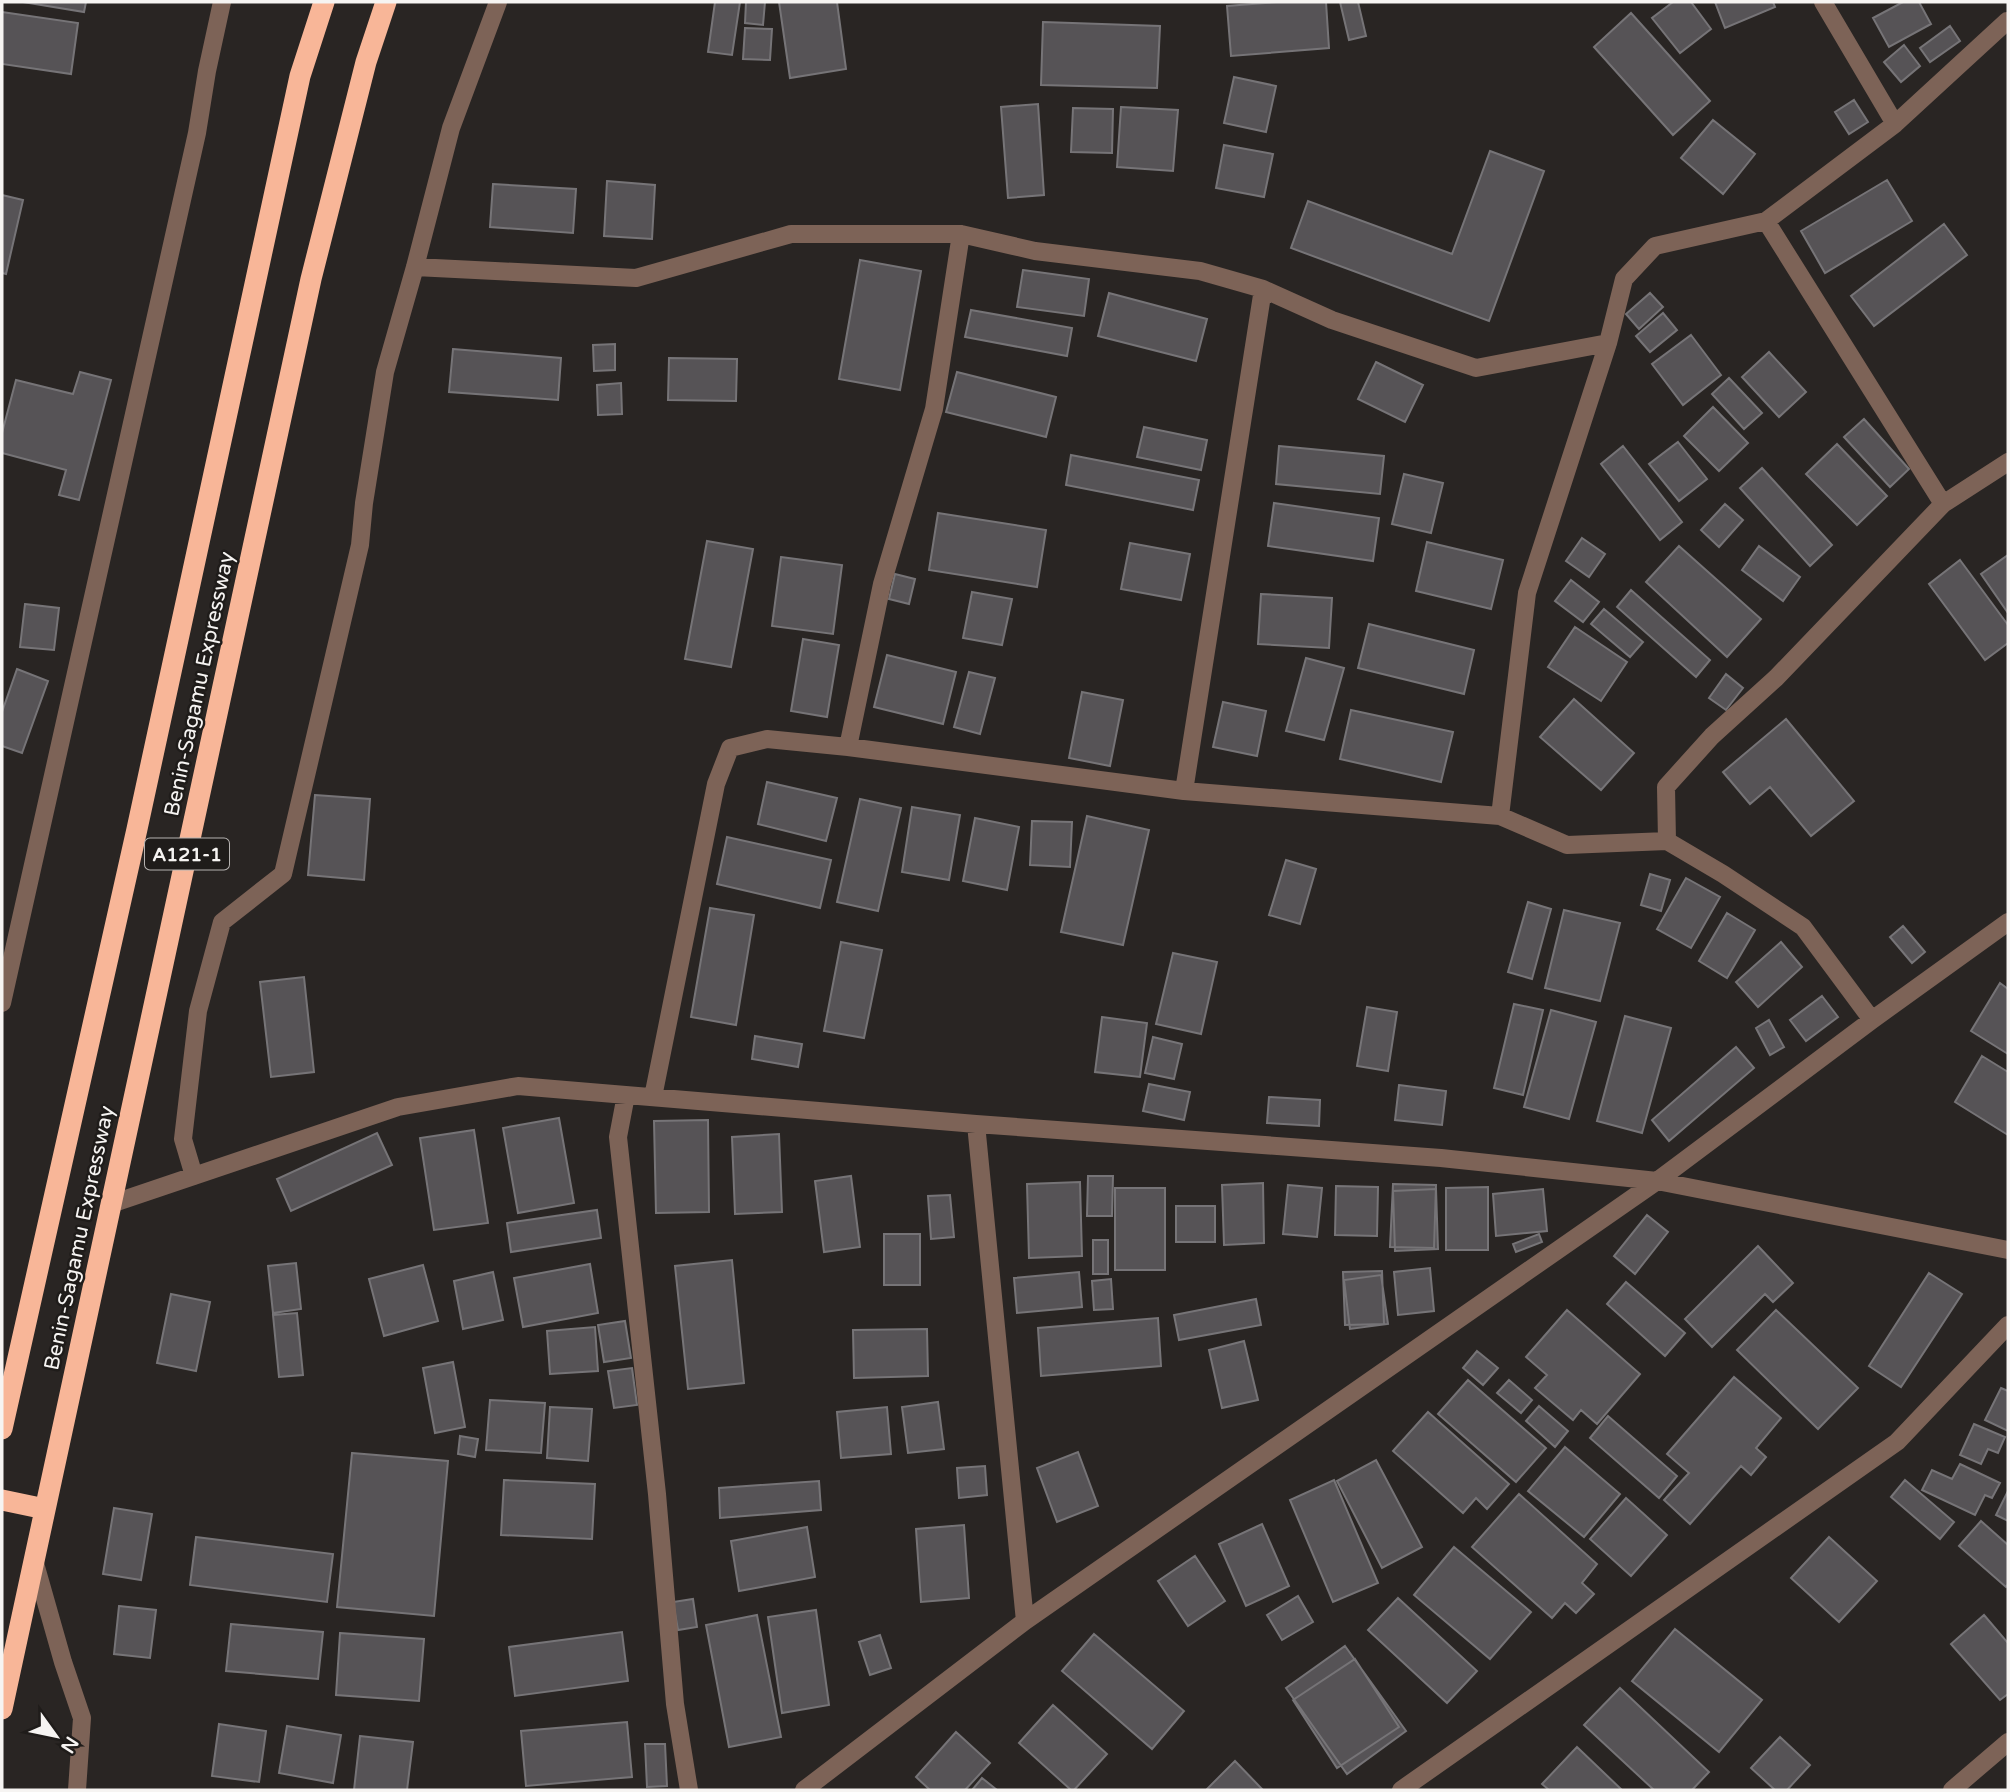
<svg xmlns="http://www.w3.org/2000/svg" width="2010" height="1792" viewBox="0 0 2010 1792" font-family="'Varela Round',sans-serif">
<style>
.building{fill:#565356;stroke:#767477;stroke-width:2}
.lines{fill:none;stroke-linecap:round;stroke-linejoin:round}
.minor{stroke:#7d6357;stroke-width:18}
.highway{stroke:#f8b698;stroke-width:21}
.labels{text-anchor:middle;stroke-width:5;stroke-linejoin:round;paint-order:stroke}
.shield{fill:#1f1c1a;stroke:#b6b3b1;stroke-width:2}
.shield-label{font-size:19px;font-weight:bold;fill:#f6f4f2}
.street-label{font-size:21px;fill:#f6f4f2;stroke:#1f1c1a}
</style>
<rect width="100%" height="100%" fill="#292523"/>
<path class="building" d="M23,2H86L84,12Z
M715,2H740L732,55L708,52Z
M746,2H765L763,25L745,23Z
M779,2H837L846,69L790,78Z
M1277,2H1326L1329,48L1231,56L1227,6Z
M1340,2H1358L1366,36L1349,40Z
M1673,2H1691L1711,29L1680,53L1652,18Z
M1715,2H1773L1775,7L1725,28Z
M1903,2H1919L1931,24L1889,47L1873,18Z
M2,12L78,23L71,74L2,64Z
M1631,13L1710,101L1673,135L1594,47Z
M1043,22L1160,26L1157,88L1041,85Z
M1950,26L1960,41L1930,62L1920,48Z
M745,28L772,29L770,60L743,59Z
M1904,45L1920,66L1901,82L1884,62Z
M1234,77L1276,86L1266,132L1224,123Z
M1854,100L1868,122L1849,134L1835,112Z
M1038,104L1044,195L1008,198L1001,107Z
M1121,107L1178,110L1173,171L1117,167Z
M1073,108L1113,109L1112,153L1071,152Z
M1713,120L1755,154L1723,194L1681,158Z
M1224,145L1273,154L1264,197L1216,188Z
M1490,151L1544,171L1489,321L1291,248L1308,201L1452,254Z
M1887,180L1912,221L1825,273L1801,231Z
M607,181L655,185L652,239L604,236Z
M493,184L576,189L573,233L490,227Z
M2,195L23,200L6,274L2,273Z
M1944,224L1967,255L1874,326L1851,296Z
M860,260L921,271L900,390L839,379Z
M1023,270L1089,279L1084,316L1017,307Z
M1109,293L1207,319L1196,361L1098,336Z
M1650,293L1663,307L1639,329L1626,314Z
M971,310L1072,328L1067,356L965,337Z
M1663,313L1677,330L1650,352L1636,336Z
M1691,335L1721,375L1683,405L1652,364Z
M615,344V370L594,371L593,345Z
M453,349L561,358L558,400L449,392Z
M1769,352L1806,392L1779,417L1742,377Z
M669,358L737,359L736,401L668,400Z
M1376,362L1423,385L1405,422L1358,399Z
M80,372L111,380L79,500L59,495L66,470L2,453V433L16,380L73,394Z
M957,372L1056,397L1046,437L946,412Z
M1729,378L1762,413L1744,429L1712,394Z
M621,383L622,414L598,415L597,385Z
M1713,407L1748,443L1719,471L1684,436Z
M1864,419L1909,469L1890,487L1844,437Z
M1144,427L1207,440L1201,470L1137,457Z
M1678,442L1707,479L1679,501L1649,464Z
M1837,444L1887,496L1857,525L1806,474Z
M1279,446L1384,456L1380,494L1276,484Z
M1623,446L1682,522L1660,540L1601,464Z
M1071,455L1199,480L1193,510L1066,485Z
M1762,468L1832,545L1810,566L1740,488Z
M1404,474L1443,483L1431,533L1392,524Z
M1274,503L1379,518L1373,561L1268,546Z
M1725,504L1743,520L1719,547L1701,530Z
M938,513L1046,530L1037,587L929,570Z
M1582,538L1605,554L1589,577L1566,561Z
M707,541L753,549L731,667L685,659Z
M1427,542L1503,560L1491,609L1416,591Z
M1130,543L1190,554L1181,600L1121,589Z
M1679,546L1761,619L1727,657L1646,582Z
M1759,546L1800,577L1783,601L1742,570Z
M2008,555V613L1981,574Z
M781,557L842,565L833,634L772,626Z
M1960,560L2008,625V643L1985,660L1929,584Z
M895,574L915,579L909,604L889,599Z
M1571,580L1599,602L1583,622L1555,601Z
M1631,590L1710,660L1696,677L1617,607Z
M972,592L1012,599L1002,645L963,638Z
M1261,594L1332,598L1329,648L1258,644Z
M25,604L59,608L54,650L20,647Z
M1604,609L1643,642L1630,657L1591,624Z
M1369,624L1474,650L1464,694L1358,668Z
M1575,627L1627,662L1601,701L1548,667Z
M803,639L839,645L827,717L791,711Z
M887,655L956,672L943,724L874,707Z
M1306,658L1344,668L1324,740L1286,731Z
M17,669L48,681L22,753L2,746V712Z
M969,672L995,678L980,734L954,727Z
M1726,674L1743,688L1726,710L1709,698Z
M1082,692L1123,700L1110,766L1069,758Z
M1574,699L1634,753L1601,790L1540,737Z
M1223,702L1266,711L1257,756L1213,747Z
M1351,710L1453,732L1441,782L1340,759Z
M1786,719L1854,801L1811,836L1770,787L1750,804L1723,772Z
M767,782L837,798L826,841L758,824Z
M315,795L370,799L364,880L308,875Z
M860,799L901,808L878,911L837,902Z
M912,807L960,815L949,880L902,872Z
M1087,816L1149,830L1123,945L1061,932Z
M975,818L1019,827L1007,890L963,881Z
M1032,821L1072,822L1070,867L1030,865Z
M727,837L831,860L820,908L717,884Z
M1286,860L1316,869L1300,924L1269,915Z
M1650,874L1670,880L1661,911L1641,905Z
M1686,878L1720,897L1691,948L1657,929Z
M1528,902L1551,909L1532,979L1508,972Z
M710,908L754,915L736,1025L691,1017Z
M1564,910L1620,923L1600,1001L1545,988Z
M1727,913L1755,930L1727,978L1699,961Z
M1903,926L1925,952L1912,963L1890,937Z
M841,942L882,950L864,1038L824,1031Z
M1781,942L1802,967L1758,1007L1736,982Z
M1173,953L1217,962L1201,1034L1156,1024Z
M304,977L314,1072L271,1077L260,982Z
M2000,983L2008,989V1054L1971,1031Z
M1822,996L1838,1017L1806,1041L1790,1020Z
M1514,1004L1543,1010L1523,1095L1494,1088Z
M1367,1007L1397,1012L1388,1071L1357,1066Z
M1551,1010L1596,1022L1569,1119L1524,1107Z
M1625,1016L1671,1028L1642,1133L1597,1121Z
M1102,1017L1147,1023L1140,1077L1095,1072Z
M1769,1020L1784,1047L1770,1055L1756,1028Z
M755,1036L802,1044L798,1067L752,1059Z
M1153,1037L1182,1044L1174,1079L1145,1073Z
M1736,1047L1754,1068L1669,1141L1652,1120Z
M1982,1056L2008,1072V1135L1955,1102Z
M1149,1084L1190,1092L1184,1120L1143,1111Z
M1399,1085L1446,1091L1442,1125L1395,1120Z
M1269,1097L1320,1100L1319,1126L1267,1123Z
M559,1118L574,1203L518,1213L503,1128Z
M708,1120L709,1212L656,1213L654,1121Z
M474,1130L488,1223L434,1230L420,1138Z
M377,1133L392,1165L291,1211L277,1179Z
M779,1134L782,1212L735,1214L732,1137Z
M851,1176L860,1247L824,1252L815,1181Z
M1088,1176H1113L1112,1216H1087Z
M1080,1182L1082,1256L1029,1258L1027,1184Z
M1263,1183L1264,1243L1224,1245L1222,1185Z
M1393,1184L1436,1185L1434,1248L1390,1247Z
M1288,1185L1322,1188L1317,1237L1283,1234Z
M1336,1186L1378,1187L1377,1236L1335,1235Z
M1488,1187V1250H1446V1188Z
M1115,1188H1165V1270H1115Z
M1436,1189L1438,1249L1395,1251L1393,1191Z
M1543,1189L1547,1231L1496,1236L1493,1194Z
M950,1195L954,1237L931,1239L928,1196Z
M1176,1206H1215V1242H1176Z
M597,1210L601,1238L511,1252L507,1223Z
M1647,1215L1668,1232L1635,1274L1614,1256Z
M884,1234H920V1285H884Z
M1539,1234L1542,1242L1516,1252L1513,1244Z
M1093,1240H1108V1274H1093Z
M1758,1246L1793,1283L1773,1302L1765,1294L1712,1347L1685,1319Z
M732,1260L744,1383L688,1389L675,1266Z
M296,1263L301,1309L273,1313L268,1266Z
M590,1264L598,1313L523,1327L514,1278Z
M423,1265L438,1321L384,1336L369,1279Z
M1430,1268L1434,1311L1398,1315L1394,1272Z
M1382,1271L1384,1324L1345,1325L1343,1272Z
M493,1272L503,1320L463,1329L454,1281Z
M1079,1272L1082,1307L1017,1313L1014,1278Z
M1929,1273L1962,1294L1901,1387L1869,1366Z
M1381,1275L1388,1324L1350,1329L1344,1280Z
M1111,1279L1113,1309L1094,1310L1092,1281Z
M1626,1282L1685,1333L1665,1356L1607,1304Z
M171,1294L210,1302L196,1371L157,1363Z
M1256,1299L1261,1325L1179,1340L1174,1315Z
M1567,1310L1640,1374L1597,1424L1581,1410L1573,1420L1535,1388L1547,1375L1526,1357Z
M1776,1310L1858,1388L1818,1429L1737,1350Z
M297,1313L303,1375L279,1377L273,1315Z
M1158,1318L1161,1366L1041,1376L1038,1328Z
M625,1321L631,1358L604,1362L598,1325Z
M595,1327L598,1371L550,1374L547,1331Z
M927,1329L928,1376L854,1378L853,1330Z
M1244,1341L1258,1400L1222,1408L1209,1350Z
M1477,1351L1498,1368L1483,1385L1463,1368Z
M453,1362L465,1427L435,1433L423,1368Z
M632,1368L637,1405L614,1408L608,1371Z
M1734,1377L1781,1418L1756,1448L1766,1457L1751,1475L1741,1466L1690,1524L1664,1500L1689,1473L1667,1454Z
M1468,1380L1546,1448L1516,1482L1438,1414Z
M1509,1380L1532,1400L1521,1413L1497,1393Z
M2001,1388L2008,1391V1431L1985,1420Z
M490,1400L545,1403L541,1453L486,1450Z
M938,1402L944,1449L908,1453L902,1407Z
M1539,1406L1568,1431L1555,1447L1526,1421Z
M550,1407L592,1409L588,1461L547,1458Z
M887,1407L891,1454L841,1458L837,1412Z
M1428,1412L1509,1484L1487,1509L1476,1498L1463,1513L1393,1451Z
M1608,1416L1677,1476L1659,1498L1590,1438Z
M1974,1424L2005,1437L1998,1453L1988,1449L1981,1464L1960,1455Z
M460,1436L478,1439L475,1457L458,1454Z
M1565,1447L1620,1494L1584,1537L1528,1491Z
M1078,1452L1098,1506L1057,1522L1037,1468Z
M352,1453L448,1461L434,1616L337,1607Z
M1376,1460L1422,1547L1382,1568L1337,1481Z
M1960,1464L2000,1483L1992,1498L1985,1495L1975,1515L1922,1490L1932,1470L1952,1479Z
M985,1466L987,1495L959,1498L957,1468Z
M504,1480L595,1484L592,1539L501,1535Z
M1334,1480L1378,1583L1333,1602L1290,1500Z
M1905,1480L1954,1522L1940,1539L1891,1497Z
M819,1481L821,1510L720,1518L719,1488Z
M2008,1491V1521L1996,1515Z
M1519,1494L1597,1564L1582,1583L1594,1594L1576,1613L1565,1603L1552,1618L1472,1547Z
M1626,1498L1667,1535L1631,1576L1590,1539Z
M114,1508L152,1514L141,1580L103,1574Z
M1981,1521L2008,1545V1584L2006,1587L1959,1546Z
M1262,1524L1289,1586L1246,1606L1219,1544Z
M964,1525L969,1598L921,1602L916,1529Z
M807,1527L815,1577L739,1591L731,1541Z
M196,1537L333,1554L327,1602L190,1585Z
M1829,1537L1877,1581L1839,1622L1791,1578Z
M1454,1547L1531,1612L1490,1659L1414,1595Z
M1195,1556L1225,1601L1188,1626L1158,1581Z
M1298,1596L1313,1622L1282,1640L1267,1615Z
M1398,1598L1477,1671L1447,1703L1368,1630Z
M693,1599L697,1627L678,1630L673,1602Z
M119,1606L156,1610L150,1658L114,1654Z
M816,1610L829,1705L782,1713L768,1617Z
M757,1615L781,1737L729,1747L706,1625Z
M1984,1615L2008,1643V1694L2000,1700L1951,1644Z
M231,1624L323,1632L318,1679L226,1671Z
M1675,1629L1762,1700L1719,1752L1632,1681Z
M622,1632L628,1681L515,1696L509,1647Z
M340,1633L424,1639L419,1701L336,1695Z
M1094,1634L1184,1711L1152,1749L1062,1671Z
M880,1635L891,1668L870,1675L859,1642Z
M1345,1646L1406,1731L1347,1774L1286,1688Z
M1355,1659L1399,1727L1337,1768L1293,1700Z
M1620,1688L1709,1772L1692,1790H1654L1584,1725Z
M1053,1705L1107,1754L1074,1790H1071L1019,1743Z
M627,1722L632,1777L526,1786L521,1731Z
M219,1724L266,1731L259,1782L212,1776Z
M287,1726L341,1735L333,1783L279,1773Z
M956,1732L990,1763L965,1790H930L916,1777Z
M360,1736L413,1742L407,1790H354Z
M1780,1737L1810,1765L1787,1790H1775L1751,1768Z
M645,1744H665L667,1786L647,1787Z
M1577,1747L1622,1790H1549L1542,1784Z
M1235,1761L1263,1790H1206Z
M982,1778L997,1790H972Z"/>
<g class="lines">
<path class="minor" d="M1823,2L1895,124L2007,21L2008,24
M1766,221L1943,504
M415,267L636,278L791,234H961L1035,251L1200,271L1263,289L1332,320L1476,368L1608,343
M848,747L882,584L934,409L961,234
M1184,791L1263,289
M1500,816L1527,593L1608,343L1624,279L1655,246L1766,221L1895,124
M1667,841L1666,787L1712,736L1776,678L1943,504L2008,462
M2,1003L197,133L207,71L222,2
M626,1095L618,1137L657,1494L675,1704L689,1790
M653,1097L716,784L730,748L767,739L848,747L1184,791L1500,816L1567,845L1667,841L1723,874L1803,927L1872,1020
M976,1124L1025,1621
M194,1176L183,1139L198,1011L222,922L283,874L360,545L364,503L385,372L415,267L451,128L498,2
M111,1204L398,1107L518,1086L976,1124L1441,1158L1657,1181L2008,1250
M34,1560L63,1662L82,1718L77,1790
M804,1790L1025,1621L1657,1181L1872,1020L2008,922
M1401,1790L1897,1442L2008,1325
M1952,1790L2008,1742"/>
<path class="highway" d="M2,1429L137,829L300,76L324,2
M2,1500L45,1509
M2,1709L311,279L366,62L386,2"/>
</g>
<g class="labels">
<rect class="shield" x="145" y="838.5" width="84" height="31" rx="5"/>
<g class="shield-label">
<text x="187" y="861">A121-1</text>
</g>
<g class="street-label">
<text transform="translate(199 684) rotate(-78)" y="7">Benin-Sagamu Expressway</text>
<text transform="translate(79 1238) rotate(-78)" y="7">Benin-Sagamu Expressway</text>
</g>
</g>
<rect width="2010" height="1792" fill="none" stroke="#f6f4f2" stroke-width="7"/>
<g transform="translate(56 1736) rotate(123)" stroke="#1f1c1a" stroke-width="5" paint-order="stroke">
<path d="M0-5L12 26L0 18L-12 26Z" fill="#f6f4f2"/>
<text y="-10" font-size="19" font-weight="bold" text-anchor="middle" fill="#f6f4f2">N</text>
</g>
</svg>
